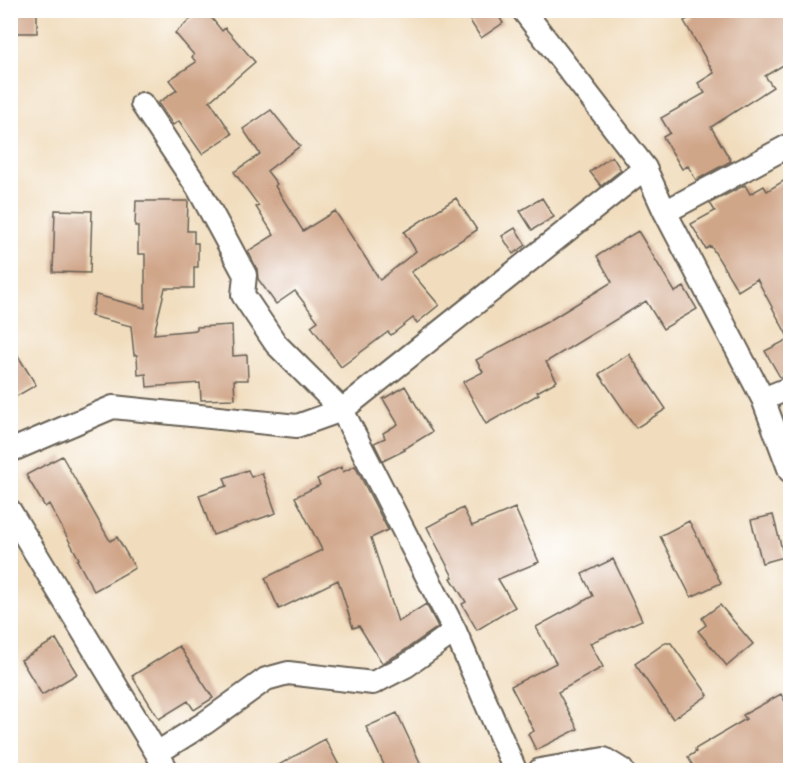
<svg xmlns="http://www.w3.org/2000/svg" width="801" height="781" viewBox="0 0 801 781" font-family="Caveat,sans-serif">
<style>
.building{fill:#d0a689}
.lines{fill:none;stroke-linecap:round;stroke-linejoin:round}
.minor-casing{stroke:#676054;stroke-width:26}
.minor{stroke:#fff;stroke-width:22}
</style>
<rect width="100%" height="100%" fill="#fff"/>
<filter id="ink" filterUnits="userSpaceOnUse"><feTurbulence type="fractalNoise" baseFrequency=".0167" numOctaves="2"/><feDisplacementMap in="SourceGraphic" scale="12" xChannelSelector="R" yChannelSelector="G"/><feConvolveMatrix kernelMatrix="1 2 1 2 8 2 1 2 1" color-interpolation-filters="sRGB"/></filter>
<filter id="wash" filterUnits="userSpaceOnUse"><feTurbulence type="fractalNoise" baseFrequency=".008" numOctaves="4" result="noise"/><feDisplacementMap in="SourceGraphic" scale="24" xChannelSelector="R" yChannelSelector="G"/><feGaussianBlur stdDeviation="1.35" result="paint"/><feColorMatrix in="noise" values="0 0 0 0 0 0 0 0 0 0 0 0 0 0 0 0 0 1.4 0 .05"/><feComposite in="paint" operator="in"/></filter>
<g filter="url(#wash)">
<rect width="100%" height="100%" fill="#f1ddbd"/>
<g id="blocks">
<path class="building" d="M10,10H37V33H10Z
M201,10H205L222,31L225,28L255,62L210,101L232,134L202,154L179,121L173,125L158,103L177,90L169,80L196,62L192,57L194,55L175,33Z
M475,10H495L503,23L481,38L467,16Z
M687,10H790V61L765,76L773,87L711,127L731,161L696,180L688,166L682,169L663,137L670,133L661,118L705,93L698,83L714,73L684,21L691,17Z
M271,110L300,146L267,171L277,184L275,186L303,231L335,211L380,280L416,251L404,232L456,198L477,230L411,272L439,305L417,323L413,318L391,335L388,332L341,367L311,326L318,321L295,291L276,304L258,279L257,269L248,251L274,235L256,207L259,206L234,172L260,154L243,129Z
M612,156L621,170L601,186L590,172Z
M790,177V375L780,377L765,351L789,339L757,279L738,291L711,246L706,249L691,224L715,211L710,203L745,185L750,194L764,186L767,191Z
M542,198L554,217L532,230L520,211Z
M136,201H188L187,231H194V243H198V267H194V288H165L154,334L197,330V327L232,325L233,356L247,355L248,380H234L235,399L201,400L200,383L147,387L146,374L138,375L137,355H134L131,326L91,316L96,295L145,308V254H138V226H135Z
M55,210L92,211L90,273L53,272Z
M515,228L526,245L513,254L502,236Z
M638,231L675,292L684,287L697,309L663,329L646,301L546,362L557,381L537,392L539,394L486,424L463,382L483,372L476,360L547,322L612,282L597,256Z
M10,343L36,385L10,400Z
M629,354L666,409L636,428L599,374Z
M405,386L432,432L404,449L405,450L383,461L374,443L385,438L383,433L398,424L383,399Z
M62,456L110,541L117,537L135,568L94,591L77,560L79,559L49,504L45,507L26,475Z
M355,466L388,530L371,538L398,622L426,604L438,627L399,654L382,663L359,626L353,628L338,580L279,609L265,578L322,550L295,497L320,485L317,479L341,467L343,472Z
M248,470L251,477L262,473L276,513L213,535L199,495L227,486L224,478Z
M463,508L472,526L515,508L539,562L498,579L515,607L477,630L462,604L466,602L451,578L453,577L427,527Z
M773,515L784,557L762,563L751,520Z
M689,521L721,583L691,597L660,536Z
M613,559L642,620L590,643L603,667L558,692L578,729L536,750L528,734L534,731L511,686L556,663L536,627L593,596L582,574Z
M720,605L753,644L727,666L698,631L706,625L702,618Z
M56,639L77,674L42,695L21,660Z
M665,643H671L708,695L673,719L635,664Z
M179,646L213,698L194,710L188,701L159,719L132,676Z
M781,694L790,711V771H696L688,757L696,752L695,749L746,719L743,715Z
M397,713L424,771H387L366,727Z
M325,739L342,771H268Z"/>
</g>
</g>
<g filter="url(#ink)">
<use href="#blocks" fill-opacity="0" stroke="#676054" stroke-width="1.5"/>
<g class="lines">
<g class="minor-casing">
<path id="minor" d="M523,10L645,168L665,212L763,399L790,471
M142,104L198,188L223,234L245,275L243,295L276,344L342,410L645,168
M665,212L790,145
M763,399L790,388
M10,451L113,407L297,426L342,410L455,631L515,770
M10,511L167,770
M157,753L205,723L266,679L288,673L373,683L406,666L455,631
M540,770L604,759L622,770"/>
</g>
<use href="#minor" class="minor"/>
</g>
</g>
<rect width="801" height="781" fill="none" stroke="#fff" stroke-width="36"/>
</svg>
